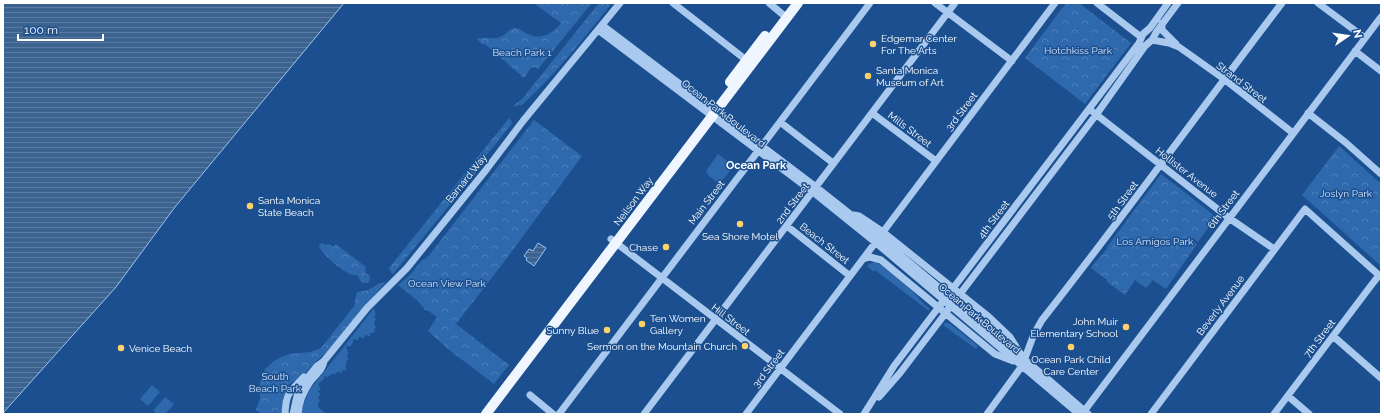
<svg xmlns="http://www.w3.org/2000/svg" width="1384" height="417" viewBox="0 0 1384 417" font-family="Raleway,sans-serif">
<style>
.green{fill:#2e69ad}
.park{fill:url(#park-crowns)}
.water{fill:url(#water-rules);stroke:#9cc4f0}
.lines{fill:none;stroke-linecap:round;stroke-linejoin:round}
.minor{stroke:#a9c9ee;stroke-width:7}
.major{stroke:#f0f6ff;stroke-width:10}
.minor-bridge{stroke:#a9c9ee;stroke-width:7}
.poi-dot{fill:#ffd166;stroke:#1b4f8f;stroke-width:1.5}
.labels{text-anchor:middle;stroke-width:3;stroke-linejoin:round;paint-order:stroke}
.poi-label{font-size:10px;fill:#fff;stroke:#1b4f8f;text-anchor:start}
.park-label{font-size:10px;fill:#cfe3fa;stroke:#1b4f8f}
.street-label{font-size:10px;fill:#fff;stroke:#1b4f8f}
.neighbourhood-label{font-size:11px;font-weight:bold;fill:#fff;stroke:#1b4f8f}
</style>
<defs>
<pattern id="park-crowns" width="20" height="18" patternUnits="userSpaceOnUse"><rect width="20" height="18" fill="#2e69ad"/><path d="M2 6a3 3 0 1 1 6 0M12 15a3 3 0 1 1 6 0" fill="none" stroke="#4d80b9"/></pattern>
<pattern id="water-rules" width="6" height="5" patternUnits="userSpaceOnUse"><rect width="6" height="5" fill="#3c6290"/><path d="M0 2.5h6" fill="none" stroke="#597aa1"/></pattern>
</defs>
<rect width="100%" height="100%" fill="#1b4f8f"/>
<path class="green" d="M718,154L734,166L719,184L708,175L706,171Z
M875,262C886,266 907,285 915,294C921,300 922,303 929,308V311L875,270L874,272L867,266L869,264Z
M374,308L376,315L374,316L376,319L374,323L376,328L374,329L375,331L373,333H370V336L365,335L364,338L359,337L358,340L353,339V343L350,347L348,346L346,347L347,349H348L347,351L349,353H347L348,355L347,357L349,359L346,361L347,362L345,367L347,368L345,371L342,370V373L337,372L336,374H332L328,377L324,376V379L318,384L321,389L318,391L321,395L318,397L320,402L318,403V407L327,414H301L303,406L309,391Z
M944,323H949L978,346L976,349L943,325Z
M152,385L160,392L148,406L140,399Z
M165,397L174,404L165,414H157L153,411Z"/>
<path class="park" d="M537,3H592L538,69L536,67L531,68L524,78L485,44H482L477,39C485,36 493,40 500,37C506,35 508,30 514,28C520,28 523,32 528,34C541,41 554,33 561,23L536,5Z
M599,3H612C584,38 556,74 522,105H518L515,107L514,105L522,99Z
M1066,3H1079L1131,43L1085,104L1025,58Z
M509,118L512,122L511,125L485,157L481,167L393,274H392L389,268Z
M534,120L582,156L504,262L456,324L509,365L494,384L448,349L428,331L437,317L427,310H425L418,301L398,285L409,276L422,260L427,258Z
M1339,146L1381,184V266L1302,195Z
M1161,174C1180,188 1198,203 1216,217L1198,242L1192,238L1191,239L1197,244L1166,289L1153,280L1146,288L1135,280L1125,295L1107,282V280L1091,268L1101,255H1102L1107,249V247Z
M322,243L325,245L330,244L333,247L336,244L337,245L366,267L365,273L369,275L370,279L368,283H362L357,275C354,275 350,275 348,273C340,269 320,253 319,245Z
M386,282L368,302L325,354L315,362L301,378L289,384L283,401L281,414H262L256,410L260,398V381L265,369L274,361L281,357L289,354L311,352L321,348L354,306L357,292L368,290L380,283Z"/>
<path class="water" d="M3,3H344L175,207L116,287L3,413Z
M538,243L546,248L534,266L526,260L527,258L524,256L529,249L533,251Z"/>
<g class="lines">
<path class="minor" d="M673,3L750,63
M769,3L787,18
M935,3L1012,61
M1097,3L1141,37
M1318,3L1365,38
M1162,23V30L1176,44
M602,25L816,187L879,237L1050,381L1088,414
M598,30L813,192L875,242L1079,414
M1152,40L1169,43L1179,47L1224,79L1293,133
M1355,51L1381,71
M1093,112L1229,218L1274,249
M872,113L936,161
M1308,113L1345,142L1381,174
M780,122L833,163
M854,215L859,216L883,232L989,317L1010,337L1020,353
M787,226L850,276
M883,232L1055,3
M611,239L840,414
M863,259L870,257L881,260L995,354L1013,361
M951,291L1139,43L1143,34L1150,28L1168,3
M957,298L1096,115L1145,46L1152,40L1157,31L1178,3
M1333,336L1381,378
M530,395L553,414
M1288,396L1309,414
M879,397L900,373L948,310
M285,414C286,392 290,392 304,377
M293,414L297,396L301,386L317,366L324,361
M298,414C299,402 303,392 310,382C315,375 323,370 324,361L367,308L407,268L486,170L523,121L620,3
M559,414L870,3
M644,414L955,3
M746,414L878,239
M864,414L894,366L941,304
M987,414L1022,366L1034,334L1042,320C1124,216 1201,109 1282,3
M1082,414L1381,17
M1151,414L1305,209L1381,277
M1274,414L1379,275"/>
<path class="major" d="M730,82L765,36
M486,414L798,3"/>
<path class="minor-bridge" d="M941,304L951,291
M948,309L957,298"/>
</g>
<g class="poi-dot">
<circle cx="873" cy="44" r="4"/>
<circle cx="868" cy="76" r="4"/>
<circle cx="250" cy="206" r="4"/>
<circle cx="740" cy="224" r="4"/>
<circle cx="666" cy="247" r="4"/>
<circle cx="642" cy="324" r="4"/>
<circle cx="1126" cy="327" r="4"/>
<circle cx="607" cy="330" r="4"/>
<circle cx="745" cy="346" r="4"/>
<circle cx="1071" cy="347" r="4"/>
<circle cx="121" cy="348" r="4"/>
</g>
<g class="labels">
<g class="poi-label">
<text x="881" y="42">Edgemar Center<tspan x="881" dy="12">For The Arts</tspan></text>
<text x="876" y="74">Santa Monica<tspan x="876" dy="12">Museum of Art</tspan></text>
<text x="258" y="204">Santa Monica<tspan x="258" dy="12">State Beach</tspan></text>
<text x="740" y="240" text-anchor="middle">Sea Shore Motel</text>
<text x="658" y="251" text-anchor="end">Chase</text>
<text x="650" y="322">Ten Women<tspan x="650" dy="12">Gallery</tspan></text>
<text x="1118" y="325" text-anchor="end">John Muir<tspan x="1118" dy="12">Elementary School</tspan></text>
<text x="599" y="334" text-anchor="end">Sunny Blue</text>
<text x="737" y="350" text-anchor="end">Sermon on the Mountain Church</text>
<text x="129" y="352">Venice Beach</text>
<text x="1071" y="363" text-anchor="middle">Ocean Park Child<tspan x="1071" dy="12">Care Center</tspan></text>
</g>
<g class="park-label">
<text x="1078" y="54">Hotchkiss Park</text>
<text x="522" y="56">Beach Park 1</text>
<text x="1346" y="197">Joslyn Park</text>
<text x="1155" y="245">Los Amigos Park</text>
<text x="447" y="287">Ocean View Park</text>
<text x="275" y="380">South<tspan x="275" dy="12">Beach Park</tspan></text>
</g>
<g class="street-label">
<text transform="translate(1242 82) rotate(37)" y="4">Strand Street</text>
<text transform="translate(961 111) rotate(-53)" y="4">3rd Street</text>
<text transform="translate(724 113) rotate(38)" y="4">Ocean Park Boulevard</text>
<text transform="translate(910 129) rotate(37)" y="4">Mills Street</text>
<text transform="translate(1187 172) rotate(38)" y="4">Hollister Avenue</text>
<text transform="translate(466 178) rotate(-51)" y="4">Barnard Way</text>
<text transform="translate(1122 200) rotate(-54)" y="4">5th Street</text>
<text transform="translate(633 201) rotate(-53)" y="4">Neilson Way</text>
<text transform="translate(706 202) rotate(-53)" y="4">Main Street</text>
<text transform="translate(792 203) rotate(-53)" y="4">2nd Street</text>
<text transform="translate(1223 209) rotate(-53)" y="4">6th Street</text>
<text transform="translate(993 219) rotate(-53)" y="4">4th Street</text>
<text transform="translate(825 243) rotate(38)" y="4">Beach Street</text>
<text transform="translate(1220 305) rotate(-53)" y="4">Beverly Avenue</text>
<text transform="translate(980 318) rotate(40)" y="4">Ocean Park Boulevard</text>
<text transform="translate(731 319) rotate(37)" y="4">Hill Street</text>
<text transform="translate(1319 338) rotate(-53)" y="4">7th Street</text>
<text transform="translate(768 368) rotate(-53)" y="4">3rd Street</text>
</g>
<g class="neighbourhood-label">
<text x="756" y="169">Ocean Park</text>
</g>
</g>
<rect width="1384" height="417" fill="none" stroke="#ffffff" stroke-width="8"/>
<g transform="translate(1348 36) rotate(77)" stroke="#1b4f8f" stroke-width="3" paint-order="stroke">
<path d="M0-3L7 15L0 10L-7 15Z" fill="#ffffff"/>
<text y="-6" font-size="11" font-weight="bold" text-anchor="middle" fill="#ffffff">N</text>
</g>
<path d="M18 34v6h85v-6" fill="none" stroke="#ffffff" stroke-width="2"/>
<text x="24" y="34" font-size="12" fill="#ffffff" stroke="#1b4f8f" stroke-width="3" paint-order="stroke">100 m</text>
</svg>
